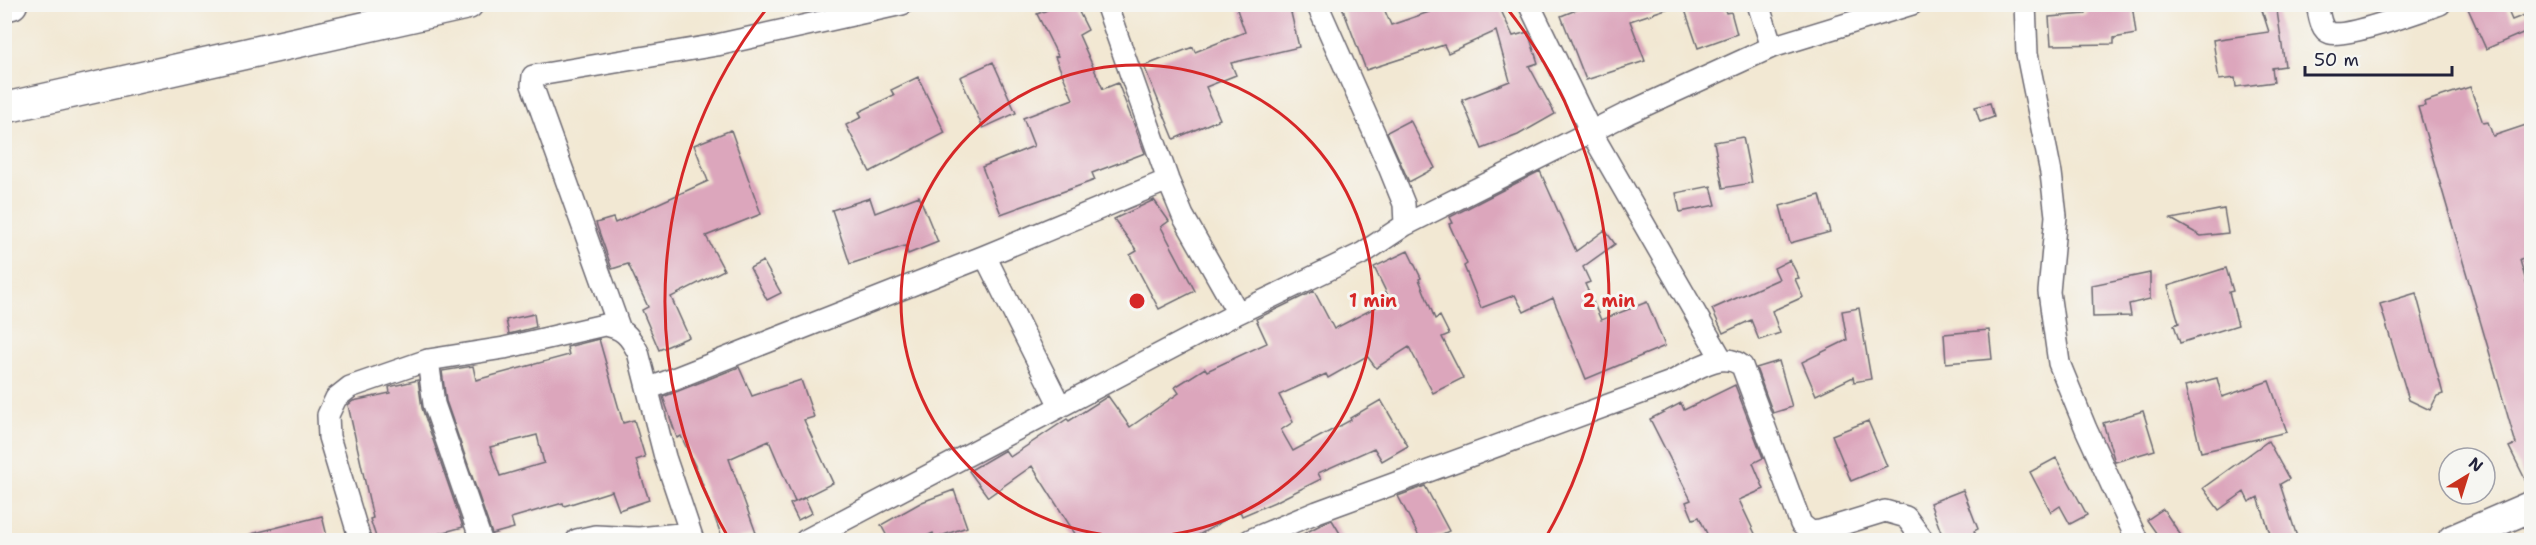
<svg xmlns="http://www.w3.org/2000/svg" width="2536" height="545" viewBox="0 0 2536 545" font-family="'Shantell Sans',sans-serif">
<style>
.building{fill:#dca6bc;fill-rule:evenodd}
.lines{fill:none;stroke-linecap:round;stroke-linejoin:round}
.minor-casing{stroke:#6b6770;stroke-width:24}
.highway-casing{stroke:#6b6770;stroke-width:33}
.minor{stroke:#fff;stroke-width:21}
.highway{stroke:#fff;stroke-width:30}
.ring{fill:none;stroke:#d62828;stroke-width:3}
.centre{fill:#d62828;stroke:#f6f6f2;stroke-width:3}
.ring-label{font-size:18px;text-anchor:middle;font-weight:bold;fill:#d62828;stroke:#f6f6f2;stroke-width:6;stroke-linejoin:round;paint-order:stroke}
</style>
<rect width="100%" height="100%" fill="#f6f6f2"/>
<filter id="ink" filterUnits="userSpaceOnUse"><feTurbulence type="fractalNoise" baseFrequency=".0167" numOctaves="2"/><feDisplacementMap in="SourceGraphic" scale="12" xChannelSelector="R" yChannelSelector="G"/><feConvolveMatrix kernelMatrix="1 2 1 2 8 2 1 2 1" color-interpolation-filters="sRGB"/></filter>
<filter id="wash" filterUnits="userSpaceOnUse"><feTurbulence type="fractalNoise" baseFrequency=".008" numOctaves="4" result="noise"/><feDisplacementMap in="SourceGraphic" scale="24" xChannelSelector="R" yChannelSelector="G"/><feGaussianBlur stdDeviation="1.35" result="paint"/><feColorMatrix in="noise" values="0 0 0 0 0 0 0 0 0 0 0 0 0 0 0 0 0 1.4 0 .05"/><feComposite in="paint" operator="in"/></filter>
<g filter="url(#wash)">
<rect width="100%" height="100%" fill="#f2e8d3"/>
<g id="blocks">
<path class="building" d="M1045,4H1075L1088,30L1079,35L1103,89L1118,83L1145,153L1092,173L1095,180L1001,214L982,167L1034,146L1023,118L1073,99L1055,57L1058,56L1037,14L1047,10Z
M1235,4H1289L1299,47L1231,63L1236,75L1206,87L1220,119L1174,139L1144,66L1193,47L1195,52L1245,32Z
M1341,4H1382L1391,25L1429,12L1425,4H1498L1513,36L1528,32L1538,63L1529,66L1555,114L1518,135L1482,149L1462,100L1510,81L1496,31L1448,53L1444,45L1366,70Z
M1591,4H1671L1672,7L1630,21L1645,61L1586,80L1561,16Z
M1683,4H1723L1726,13L1731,12L1737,34L1698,48Z
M2085,4H2132L2136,34L2114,38V44L2051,45L2049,17L2086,14Z
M2260,4H2276L2285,66L2272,68L2274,82L2236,87L2235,78L2219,80L2213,40L2269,32Z
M2466,4H2505L2512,20L2532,12V29L2486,49Z
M993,62L1016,113L983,128L960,77Z
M918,77L945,133L870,172L846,125L862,117L859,112L894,95L891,90Z
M2470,87L2483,123L2488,122L2493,136L2532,123V257L2520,260L2532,303V308L2527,309L2532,326L2530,489L2509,447L2516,444L2418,107L2425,106L2424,102Z
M1990,103L1994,117L1980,122L1975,107Z
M1410,120L1435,168L1409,182L1387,132Z
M731,130L761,214L706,236L724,270L671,297L689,337L659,350L642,310L648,307L628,264L612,269L596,223L613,218L615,223L708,181L694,145Z
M1743,137L1752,183L1723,188L1714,142Z
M1540,171L1576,251L1605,230L1615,244L1583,267L1590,282L1585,284L1601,320L1647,302L1665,346L1586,379L1553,298L1524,312L1515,295L1481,308L1464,266L1467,264L1449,224L1453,223L1450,217Z
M1711,186L1716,205L1680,212L1676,193Z
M1820,195L1830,232L1790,243L1780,206Z
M919,196L938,242L908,254L905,246L850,264L832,210L870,198L875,213Z
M1154,200L1169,221L1161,227L1195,291L1159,309L1130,255L1137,251L1114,219Z
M2224,209L2228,233L2201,236L2171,219Z
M1408,251L1421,278L1419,279L1435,319L1440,316L1449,334L1442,337L1463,378L1433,393L1409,347L1376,368L1367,356L1328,378L1326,374L1279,395L1293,422L1281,430L1293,451L1351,420L1350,418L1381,400L1408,446L1382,461L1374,448L1318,473L1321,479L1277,501L1242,516L1240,511L1190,540H1079L1032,466L988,497L969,471L1005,450L1010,457L1067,419L1069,421L1108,396L1130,427L1179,393L1175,387L1205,368L1207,371L1267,343L1256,319L1314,291L1334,329L1390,300L1374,267Z
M1790,260L1799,278L1795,279L1803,297L1772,311L1780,333L1759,340L1751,320L1723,333L1712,309L1779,279L1774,268Z
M763,261L781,293L767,300L750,268Z
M2226,268L2233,291L2229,292L2238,325L2180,343L2174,325L2179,323L2168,286Z
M2150,273V299L2129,304L2131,316L2093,317L2092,285Z
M2416,293L2443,394L2437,396L2430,410L2409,400L2380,304Z
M1859,308L1871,379L1854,382L1853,377L1816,395L1802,362L1847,340L1842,311Z
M534,314L536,327L509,334L506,320Z
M1989,330L1992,359L1946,363L1944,334Z
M599,339L623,423L634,420L645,457L636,460L649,500L619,510L612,491L564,506L563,503L511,518L514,528L492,534L446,401L442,371L473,366L476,380L569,355L567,347ZM537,435L544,463L500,476L490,447Z
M1779,361L1792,407L1773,413L1756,368Z
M739,367L752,396L801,380L814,417L804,420L833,483L795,502L769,441L729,459L756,533L734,540H723L698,472L681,436L677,438L663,397Z
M2217,378L2222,397L2269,381L2287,432L2201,452L2185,386Z
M418,380L422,408L463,527L415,540H377L370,519L373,518L348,405L353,401L390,393L389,387Z
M1735,385L1763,458L1753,463L1764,489L1739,500L1758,540H1710L1699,517L1693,519L1686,502L1691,500L1650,419L1681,403L1684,410Z
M2143,411L2155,450L2115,462L2103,423Z
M1868,421L1887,466L1851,481L1832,435Z
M2268,441L2289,479L2280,484L2298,540H2272L2258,497L2249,502L2244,492L2219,510L2203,488Z
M2056,458L2087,515L2070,524L2060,506L2051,512L2030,472Z
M1425,486L1449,531L1430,540H1421L1398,496Z
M954,490L967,527L935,538L933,533L918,540H889L881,525L922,502Z
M1963,490L1978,529L1974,531L1978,540H1944L1930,503Z
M805,498L812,513L798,520L790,504Z
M2163,509L2184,540H2161L2147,520Z
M322,516L328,540H248L247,535Z
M1332,520L1344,540H1292L1324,523Z"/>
</g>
</g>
<g filter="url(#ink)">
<use href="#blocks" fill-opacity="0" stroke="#6b6770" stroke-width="1.5"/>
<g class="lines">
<g class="minor-casing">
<path id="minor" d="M1106,4L1168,180L1183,216L1238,313
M1317,4L1387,162L1404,204L1405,225
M1529,4L1591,132L1721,358
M1758,4L1772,47
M2025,4L2027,54L2051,173L2056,216L2049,292L2059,363L2086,429L2137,540
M2317,4C2319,13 2320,30 2330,33C2346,38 2420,11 2440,4
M985,256L1060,406
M619,327L532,85L533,76L717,45L902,4
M428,360L434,404L481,540
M648,389L985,256L1168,180
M360,540L329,437L328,415L336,398L350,387L428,360L504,348L604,325C623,328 629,335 638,352L665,457L693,540
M577,540L595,536L639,538L690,533
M806,540L1238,313L1363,253L1405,225L1628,113L1772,47L1912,4
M1250,540L1317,512L1671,382C1693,371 1721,349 1742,366L1801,524L1811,532L1820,531L1885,511L1906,517L1923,540"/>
</g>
<g class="highway-casing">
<path id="highway" d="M4,6L12,4
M4,108L468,4
M2453,540L2532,506"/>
</g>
<use href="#minor" class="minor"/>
<use href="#highway" class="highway"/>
</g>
</g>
<g class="ring">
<circle cx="1137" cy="301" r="236"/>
<path d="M728 537A472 472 0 0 1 768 7M1506 7A472 472 0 0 1 1546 537"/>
</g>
<circle cx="1137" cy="301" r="9" class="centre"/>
<g class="ring-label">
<text x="1373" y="307">1 min</text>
<text x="1609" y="307">2 min</text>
</g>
<rect width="2536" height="545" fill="none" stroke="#f6f6f2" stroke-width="24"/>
<g transform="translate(2467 476) rotate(38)"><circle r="28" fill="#f6f6f2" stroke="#a1a1a9" stroke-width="1.5"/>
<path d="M0-4.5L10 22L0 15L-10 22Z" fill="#c8321e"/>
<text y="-9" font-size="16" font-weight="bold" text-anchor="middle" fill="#22223b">N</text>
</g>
<path d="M2305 66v9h147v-9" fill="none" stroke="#22223b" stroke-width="3"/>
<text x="2314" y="66" font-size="18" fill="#22223b" stroke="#f6f6f2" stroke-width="4.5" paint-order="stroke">50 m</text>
</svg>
